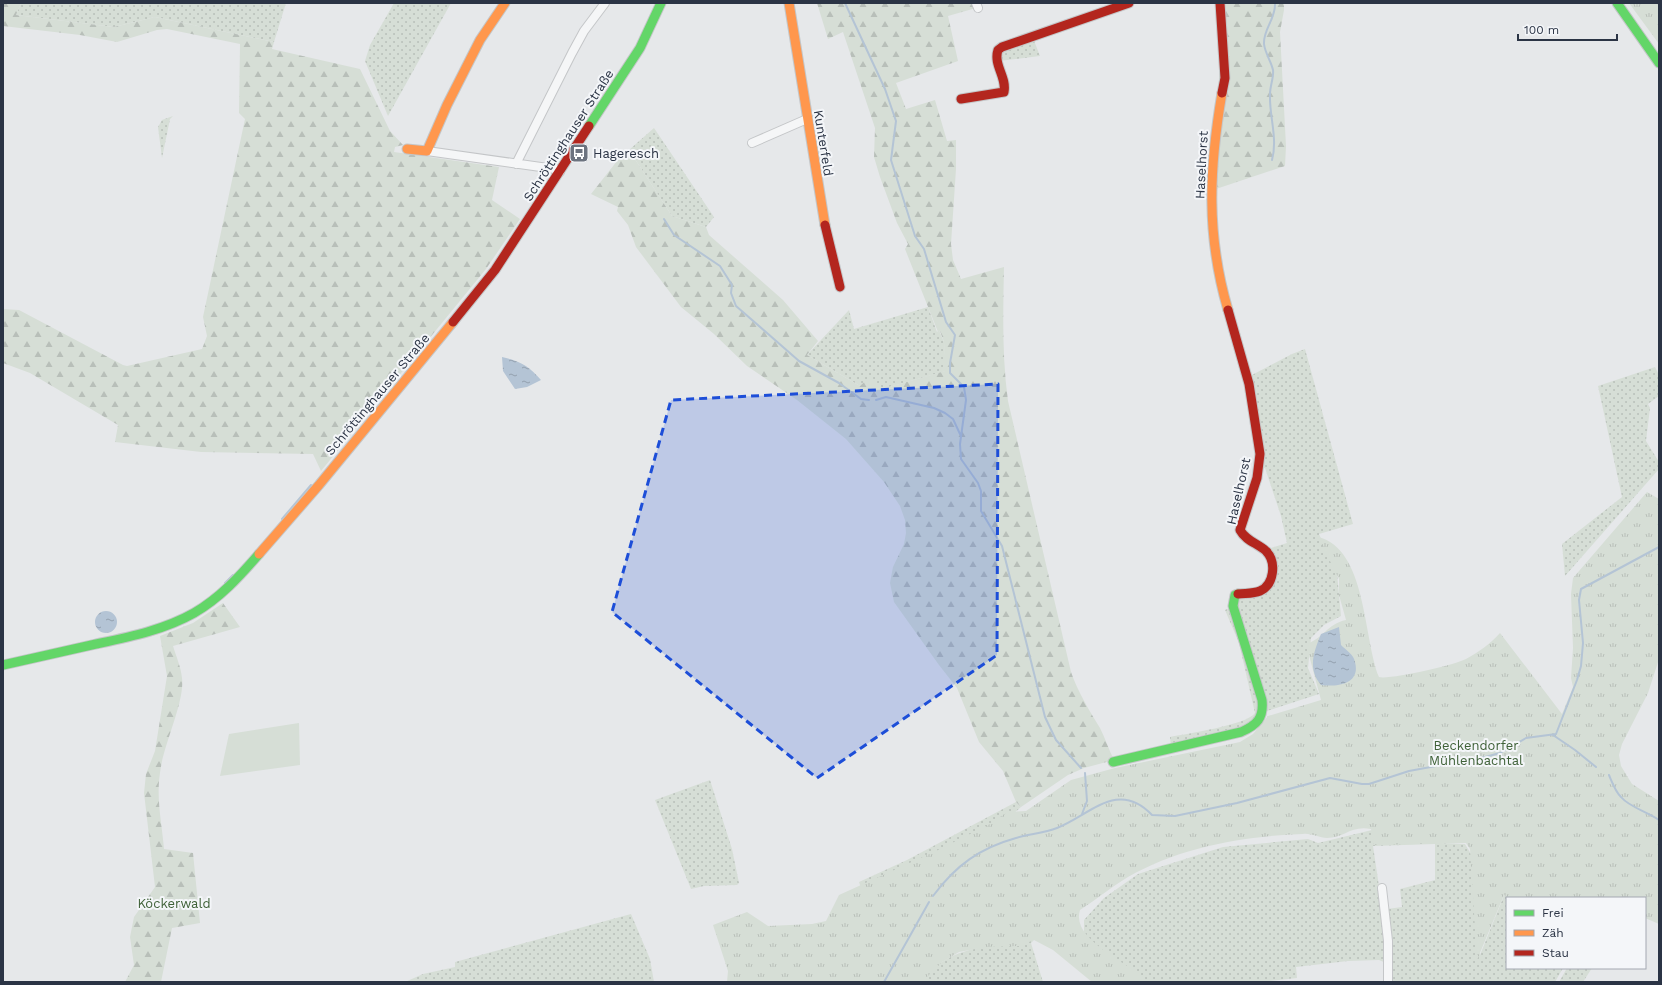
<svg xmlns="http://www.w3.org/2000/svg" width="1662" height="985" viewBox="0 0 1662 985" font-family="'Work Sans',sans-serif">
<style>
.grass{fill:url(#grass-dots)}
.forest{fill:url(#forest-firs)}
.park{fill:url(#park-tufts)}
.pitch{fill:#d6ded6}
.water{fill:url(#water-ripples)}
.lines{fill:none;stroke-linecap:round;stroke-linejoin:round}
.stream{stroke:#b4c4d5;stroke-width:2}
.street-casing{stroke:#c4c6c8;stroke-width:10}
.fast-casing{stroke:#c4c6c8;stroke-width:11}
.slow-casing{stroke:#c4c6c8;stroke-width:11}
.jam-casing{stroke:#c4c6c8;stroke-width:11}
.street{stroke:#f5f6f7;stroke-width:8}
.fast{stroke:#63d668;stroke-width:9}
.slow{stroke:#ff974d;stroke-width:9}
.jam{stroke:#b3261e;stroke-width:9}
.marked{fill:#1d4ed8;fill-opacity:0.2;stroke:#1d4ed8;stroke-width:3;stroke-dasharray:8 5;stroke-linejoin:round}
.labels{text-anchor:middle;stroke-width:4;stroke-linejoin:round;paint-order:stroke}
.street-label{font-size:13px;fill:#2b3445;stroke:#f4f6f9}
.poi-label{font-size:13px;fill:#2b3445;stroke:#f4f6f9;text-anchor:start}
.park-label{font-size:13px;fill:#3f6138;stroke:#f4f6f9}
</style>
<defs>
<pattern id="grass-dots" width="8" height="8" patternUnits="userSpaceOnUse"><rect width="8" height="8" fill="#d6ded6"/><path d="M2 2h.1M6 6h.1" fill="none" stroke="#b8bfb9" stroke-width="1.8" stroke-linecap="round"/></pattern>
<pattern id="forest-firs" width="22" height="20" patternUnits="userSpaceOnUse"><rect width="22" height="20" fill="#d6ded6"/><path d="M5 1l3.5 6h-7zM16 11l3.5 6h-7z" fill="#b8bfb9"/></pattern>
<pattern id="park-tufts" width="24" height="20" patternUnits="userSpaceOnUse"><rect width="24" height="20" fill="#d6ded6"/><path d="M3 7l-1-3M5 7V3M7 7l1-3M15 17l-1-3M17 17v-4M19 17l1-3" fill="none" stroke="#b8bfb9"/></pattern>
<pattern id="water-ripples" width="26" height="14" patternUnits="userSpaceOnUse"><rect width="26" height="14" fill="#b4c4d5"/><path d="M2 4q2-2 4 0t4 0M15 11q2-2 4 0t4 0" fill="none" stroke="#93a0af"/></pattern>
</defs>
<rect width="100%" height="100%" fill="#e6e8ea"/>
<path class="grass" d="M21,3H286L274,42L155,17L114,27L16,15Z
M394,3H451L388,116L365,61L370,45Z
M1033,38L1040,56L999,61L1000,52Z
M173,116L170,119L162,158L158,127L162,120Z
M654,128L714,217L706,227L672,216L629,150Z
M928,307L937,332L939,330L944,342L946,371L882,389L860,386L807,355L849,310L854,329Z
M1305,349L1353,524L1319,534L1337,573L1341,616L1324,625L1311,638L1308,668L1319,694L1267,711L1235,613L1241,595L1268,588V549L1287,543L1281,516L1265,468L1260,469L1250,376L1292,354Z
M1655,367L1659,375V396L1648,404L1650,408L1646,441L1659,462V469L1565,576L1562,544L1622,497L1598,386Z
M1231,607L1261,705L1254,724L1171,746L1170,737C1185,734 1247,725 1255,713L1239,643L1225,610Z
M710,780L732,849L739,883L737,885L704,886L691,889L655,800Z
M1016,802L1021,807L1012,815L861,888L859,882L907,860Z
M1372,830L1441,843L1465,844L1471,854L1480,955L1505,893L1514,898H1507V968H1563L1555,982H1390L1387,909L1402,907L1400,889L1435,880V844L1373,846L1380,893L1386,963L1379,960L1348,961L1296,967L1297,978L1261,982H1139L1084,936V920L1104,898L1138,874L1223,847L1308,839L1318,843Z
M631,914L650,959L654,982H405L423,974L455,967V962Z
M1034,940L1031,943L1043,982H921C949,944 991,947 1034,940Z
M1567,968H1592L1583,982H1559Z"/>
<path class="forest" d="M3,3H21L16,15L114,27L155,17L274,42L272,49L360,69L390,131L403,145L395,147L394,152L499,167L492,200L520,219L486,269L321,471L313,454L201,452L115,442L118,425L30,373L3,363V309L19,310L123,365L127,366L202,349L207,336L203,317L245,119L239,113L240,44L167,29L157,30L117,42L80,35L3,26Z
M817,3H974L976,8L948,16L958,61L896,83L906,109L935,100L947,141L956,140V169L951,244L953,260L961,279L1004,267C1003,312 1002,357 1008,401L1071,672C1078,692 1089,710 1100,728C1105,738 1109,750 1114,760L1084,768L1068,775L1021,807L1016,802L1003,771L979,742L957,688L939,665L894,602L890,583L893,567L904,544L906,533L905,520L900,506L884,482L846,439L797,400L747,366L714,334L681,307L636,247L628,225L617,211L618,207L591,194L621,156L629,150L672,216L706,227L709,235L783,300L818,341L807,355L860,386L870,377L882,389L945,371L944,342L940,331L938,332L905,249L908,244L897,223L880,177L874,157L875,128L843,32L828,39Z
M1223,3H1284V10L1280,32L1286,146L1285,166L1213,190Z
M223,603L240,627L173,646C176,656 181,667 182,678C185,702 163,745 160,773C156,799 162,824 164,849L193,853L200,923L172,928L161,982H125L134,965L130,937L134,917L155,887L144,793L146,774L155,751L167,676L160,636L193,623Z"/>
<path class="park" d="M1629,3H1659V44Z
M1647,492L1659,499V659L1648,693L1622,744L1619,755L1621,766L1632,784L1659,801V924L1645,918V898H1510L1504,895L1477,960L1470,849L1466,843H1462L1374,845L1371,829C1351,825 1344,838 1327,838C1319,838 1311,833 1303,834C1244,836 1180,847 1128,877C1111,887 1096,900 1080,910C1070,941 1132,963 1147,982H1092L1053,950L1034,940L1019,946L986,947L959,952L942,962L922,982H727L728,971L713,925L747,912L768,926L812,924L826,921L839,895L936,851L990,824L1007,812L1026,811L1071,780L1115,768L1240,742L1253,734L1268,716L1321,700L1306,644C1323,639 1327,624 1346,620L1339,595V579L1318,537C1367,549 1363,638 1379,677C1389,680 1455,665 1466,659C1479,652 1490,644 1500,633L1562,714L1573,687L1571,678L1573,648L1571,594L1573,578Z"/>
<path class="pitch" d="M299,723L300,765L220,776L229,734Z"/>
<path class="water" d="M502,357C520,361 529,366 541,380L527,387L515,389L503,371Z
M95 622a11 11 0 1 1 22 0a11 11 0 1 1-22 0Z
M1339,627L1341,645C1346,650 1354,655 1355,662C1361,685 1336,687 1321,685C1307,669 1314,651 1321,634Z"/>
<g class="lines">
<path class="stream" d="M845,3L885,89L896,121L891,160L915,236L924,249L946,322L955,335L950,363V373L964,387L966,400L960,444L961,459L978,483L981,491V511L1002,546L1045,717L1056,740L1081,768
M1272,160C1278,138 1269,116 1270,94C1270,86 1274,77 1273,70C1271,61 1265,53 1264,44C1263,29 1276,19 1275,3
M664,219L674,235L720,266L732,285L731,293L736,306L799,361L839,383L861,399L869,400
M876,400L886,397L934,408L945,413L953,419L960,434
M282,519L311,485
M225,583L233,575
M1553,735L1575,750L1596,767
M1609,775C1612,782 1615,791 1621,797C1629,807 1648,812 1659,820
M1082,814L1087,801L1085,773
M933,896C956,865 980,848 1016,838C1030,834 1044,833 1057,828C1090,815 1118,779 1152,815L1175,816L1237,803L1330,778L1362,784H1369L1409,771L1485,757L1500,753L1526,738L1556,734L1577,680L1581,666L1583,643L1579,600L1581,589L1659,547
M884,982L929,902"/>
<g class="street-casing">
<path id="street" d="M976,3L978,8
M752,143L807,119
M427,151L555,169L560,172
M516,164L572,53L584,31L605,3
M1382,888L1388,941V982"/>
</g>
<g class="fast-casing">
<path id="fast" d="M1617,3L1659,63
M589,126L640,48L661,3
M3,665C34,658 65,651 96,644C129,637 164,630 194,613C220,598 240,576 259,554
M1113,762L1241,732C1257,725 1264,718 1262,700L1233,606L1235,595L1238,594"/>
</g>
<g class="slow-casing">
<path id="slow" d="M789,3L825,225
M1222,93C1209,169 1206,235 1228,310
M407,149L427,151L447,105L480,40L505,3
M259,554L319,485L453,322"/>
</g>
<g class="jam-casing">
<path id="jam" d="M1220,3L1225,78L1222,93
M961,99L1004,92C1007,77 993,65 998,50L1002,47L1129,3
M825,225L840,287
M1228,310L1249,384L1260,454L1257,478L1240,530C1246,541 1257,543 1266,551C1277,562 1274,585 1260,591C1253,594 1245,593 1238,594
M453,322L495,270L589,126"/>
</g>
<use href="#street" class="street"/>
<use href="#fast" class="fast"/>
<use href="#slow" class="slow"/>
<use href="#jam" class="jam"/>
</g>
<path class="marked" d="M998,384L997,655L817,778L612,612L671,400Z"/>
<defs>
<g id="bus-square" transform="scale(1)"><rect x="-9" y="-9" width="18" height="18" rx="4" fill="#6c737f" stroke="#f4f6f9"/><path d="M-5-6H5V4H4V6H2V4H-2V6H-4V4H-5ZM-3.5-4V0h7V-4ZM-3.5 1.2v1.5H-2V1.2ZM2 1.2v1.5H3.5V1.2Z" fill="#fff"/></g>
</defs>
<g fill-rule="evenodd">
<use href="#bus-square" x="579" y="153"/>
</g>
<g class="labels">
<g class="street-label">
<text transform="translate(568 135) rotate(-57)" y="5">Schröttinghauser Straße</text>
<text transform="translate(824 143) rotate(81)" y="5">Kunterfeld</text>
<text transform="translate(1201 165) rotate(-87)" y="5">Haselhorst</text>
<text transform="translate(377 394) rotate(-50)" y="5">Schröttinghauser Straße</text>
<text transform="translate(1238 491) rotate(-77)" y="5">Haselhorst</text>
</g>
<g class="poi-label">
<text x="593" y="158">Hageresch</text>
</g>
<g class="park-label">
<text x="1476" y="750">Beckendorfer<tspan x="1476" dy="15">Mühlenbachtal</tspan></text>
<text x="174" y="908">Köckerwald</text>
</g>
</g>
<rect width="1662" height="985" fill="none" stroke="#2b3445" stroke-width="8"/>
<rect x="1506" y="897" width="140" height="72" fill="#f4f6f9" stroke="#a4a8b1"/>
<rect x="1514" y="910" width="20" height="6" fill="#63d668" stroke="#a4a8b1"/>
<text x="1542" y="917" font-size="12" fill="#2b3445">Frei</text>
<rect x="1514" y="930" width="20" height="6" fill="#ff974d" stroke="#a4a8b1"/>
<text x="1542" y="937" font-size="12" fill="#2b3445">Zäh</text>
<rect x="1514" y="950" width="20" height="6" fill="#b3261e" stroke="#a4a8b1"/>
<text x="1542" y="957" font-size="12" fill="#2b3445">Stau</text>
<path d="M1518 34v6h99v-6" fill="none" stroke="#2b3445" stroke-width="2"/>
<text x="1524" y="34" font-size="12" fill="#2b3445" stroke="#f4f6f9" stroke-width="3" paint-order="stroke">100 m</text>
</svg>
